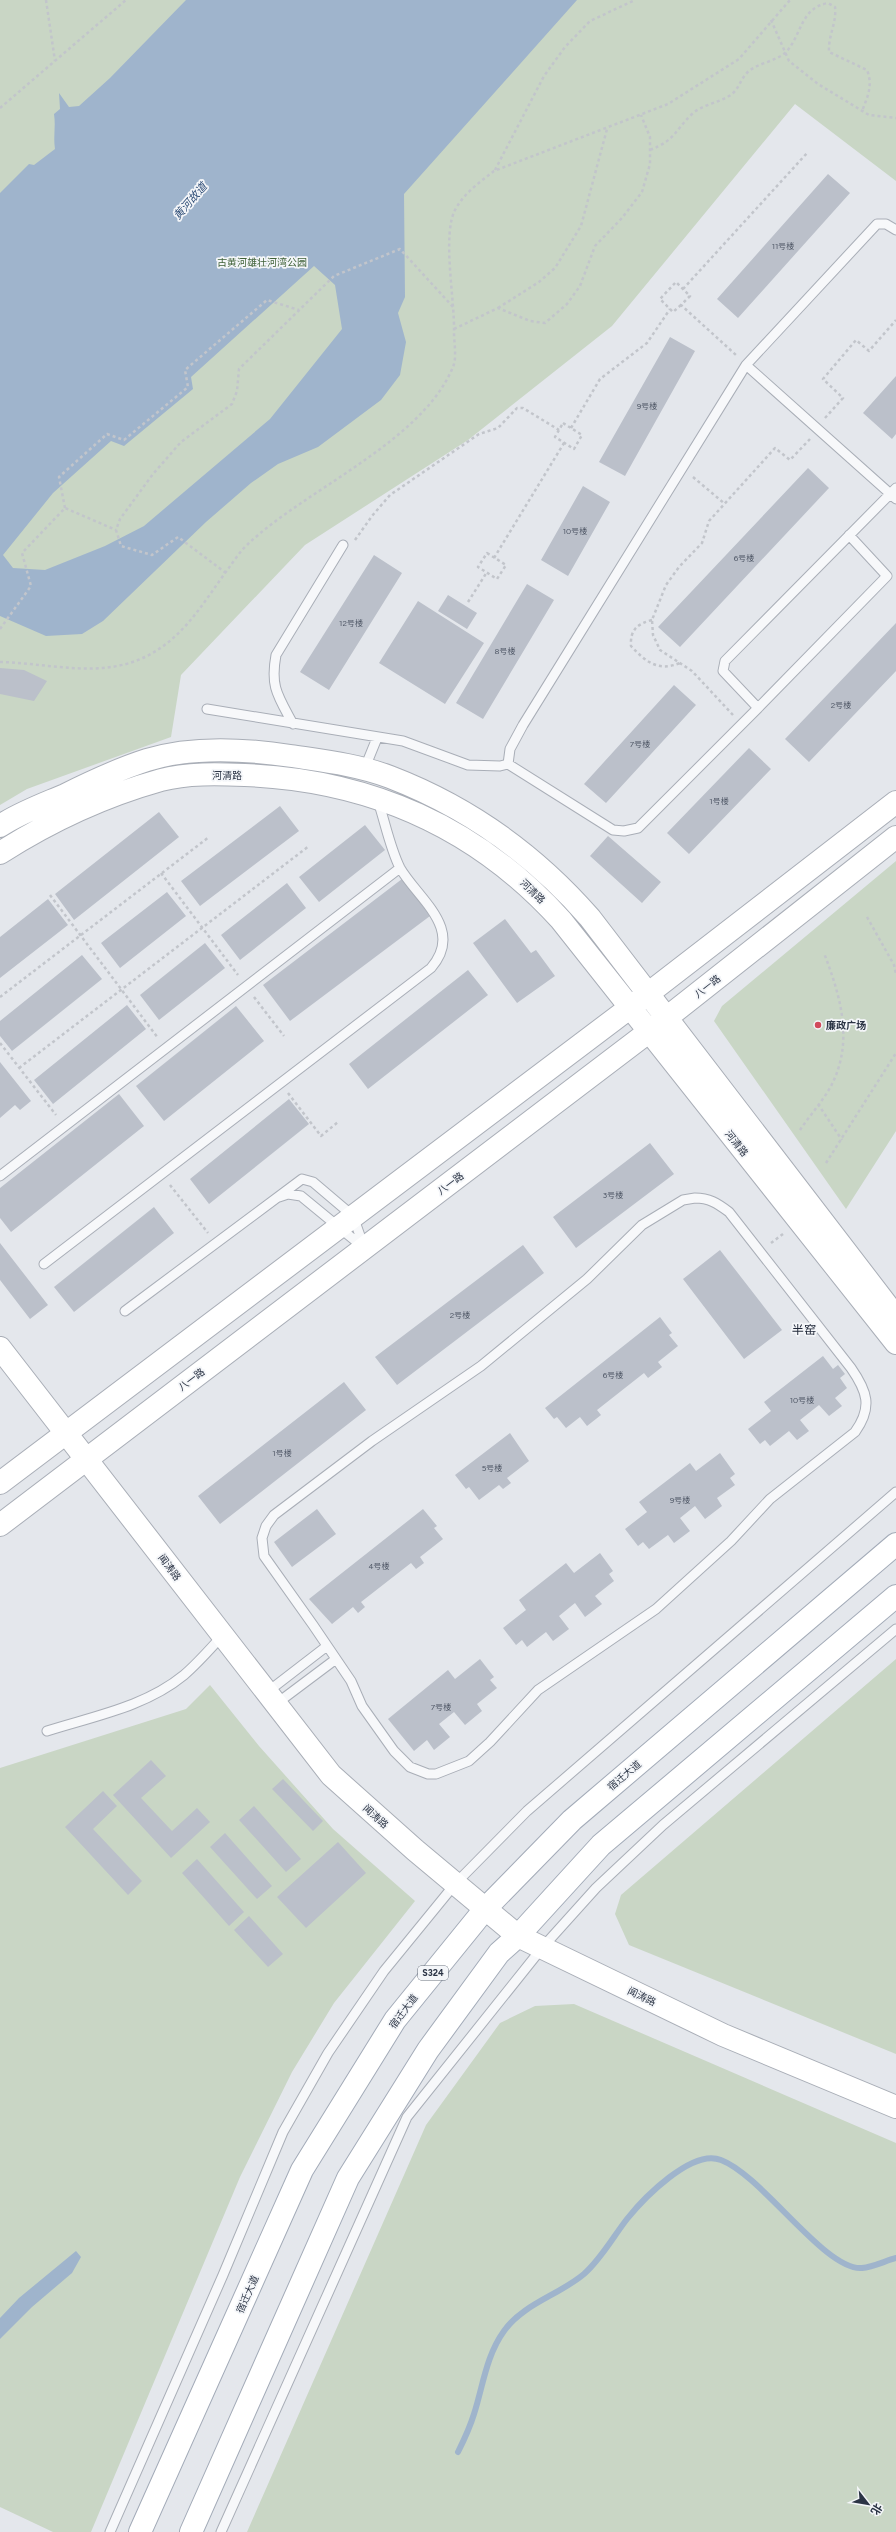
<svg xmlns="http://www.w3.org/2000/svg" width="896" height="2532" viewBox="0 0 896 2532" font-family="Figtree,'Noto Sans SC',sans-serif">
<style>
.green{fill:#c9d6c5}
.water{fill:#9fb4cc;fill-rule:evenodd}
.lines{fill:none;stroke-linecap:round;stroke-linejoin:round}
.stream{stroke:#9fb4cc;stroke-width:6}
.building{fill:#bbc0ca}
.lane-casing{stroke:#a9aeb7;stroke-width:11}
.secondary-casing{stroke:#a9aeb7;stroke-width:24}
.primary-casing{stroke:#a3abb8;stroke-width:24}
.path{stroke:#c2c5cb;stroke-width:2.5;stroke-dasharray:3 3;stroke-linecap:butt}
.lane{stroke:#f7f8fa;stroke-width:9}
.secondary{stroke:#fff;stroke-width:22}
.primary{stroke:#fff;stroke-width:22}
.poi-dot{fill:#d1495b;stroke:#f4f6f9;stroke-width:1.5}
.labels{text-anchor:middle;stroke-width:3.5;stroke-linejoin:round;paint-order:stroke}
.number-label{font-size:8px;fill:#4f5766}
.shield{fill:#f4f6f9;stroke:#676e7b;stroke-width:1}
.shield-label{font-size:9px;font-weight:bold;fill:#2b3445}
.park-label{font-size:10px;fill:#3f6138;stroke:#f4f6f9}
.street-label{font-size:10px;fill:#2b3445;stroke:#f4f6f9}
.poi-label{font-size:10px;font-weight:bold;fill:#2b3445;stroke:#f4f6f9;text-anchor:start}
.water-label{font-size:11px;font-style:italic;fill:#34527a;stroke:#f4f6f9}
.quarter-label{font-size:12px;fill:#1d2536;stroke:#f4f6f9}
</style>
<rect width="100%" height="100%" fill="#e4e7ec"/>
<path class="green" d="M0,0H896V181L795,104L612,326L468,440L305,545L181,675L171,737L27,789L0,805Z
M896,861V1131L846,1209L714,1021L722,1006Z
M896,1659V2054L629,1945L615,1914L621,1895Z
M210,1685L259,1746L333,1829L415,1901L334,2003L292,2072L240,2177L91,2532H53L0,2507V1768L186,1709Z
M574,2004L896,2143V2532H247L426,2125L500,2023L535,2006Z"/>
<path class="water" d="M186,0H577L404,194L405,297L398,313L406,342L400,375L381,400L318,447L278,464L251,483L206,522L103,621L82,634L46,636L0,616V193L29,164L34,165L55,149C53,136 56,127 54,114L60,109L59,93L69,107L79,106L110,78ZM314,266L335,285L342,329L270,419L144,526L105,546L45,570L13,568L3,555L53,493L111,441L124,446L193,389L191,377Z
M76,2251L81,2257L72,2273L32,2307L0,2339V2318L19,2298Z"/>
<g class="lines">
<path class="stream" d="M458,2452C464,2440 470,2427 474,2414C483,2386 486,2356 504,2331C523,2304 559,2295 584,2274C601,2259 613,2237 627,2219C643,2199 692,2148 721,2160C763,2176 825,2271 862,2268C873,2267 885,2261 896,2258"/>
</g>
<path class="building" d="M828,174L850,193L738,318L717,299Z
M670,337L695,351L625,476L599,462Z
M896,376V434L892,439L863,413Z
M808,468L829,488L680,647L658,627Z
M583,486L610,502L568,576L541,560Z
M374,555L402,573L329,690L300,672Z
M527,584L554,600L483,719L456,703Z
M448,595L477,613L467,629L438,611Z
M418,601L484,643L445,704L379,663Z
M896,623V671L809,762L785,739Z
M0,668L24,670L47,681L34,701L0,694Z
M674,685L696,705L606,803L584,784Z
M749,748L771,769L689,854L667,833Z
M280,806L299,831L200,906L181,881Z
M159,812L179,837L74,920L55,894Z
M365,825L385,850L319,902L299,877Z
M608,836L661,882L642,903L590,856Z
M402,879L430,916L290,1021L263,985Z
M287,883L306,908L240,960L221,935Z
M167,892L186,916L120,968L101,943Z
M48,899L68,925L0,978V937Z
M505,919L531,953L536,950L555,976L517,1003L473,943Z
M205,943L225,968L159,1020L140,995Z
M82,955L102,979L12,1051L0,1036V1021Z
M468,970L488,995L368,1089L349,1064Z
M127,1005L146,1029L53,1104L34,1080Z
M236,1006L264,1041L164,1121L136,1086Z
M0,1062L31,1101L20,1110L15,1105L0,1118Z
M119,1094L144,1126L11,1232L0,1218V1188Z
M289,1099L309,1124L209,1204L190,1179Z
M650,1143L674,1174L576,1248L553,1217Z
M154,1207L174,1233L74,1312L54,1287Z
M0,1243L48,1305L30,1319L0,1280Z
M523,1245L544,1273L397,1385L375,1357Z
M720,1250L782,1330L744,1359L683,1279Z
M660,1317L672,1333L669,1335L678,1346L658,1362L662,1367L648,1378L644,1373L597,1410L601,1415L587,1426L580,1417L566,1428L557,1417L554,1419L545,1408Z
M823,1356L833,1369L838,1365L845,1374L840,1378L847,1388L835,1398L842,1406L829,1416L819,1405L800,1420L809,1431L797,1440L789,1431L770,1446L765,1440L760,1444L748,1429L771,1411L764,1402Z
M344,1382L366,1410L220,1524L198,1496Z
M510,1433L529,1461L507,1478L511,1483L503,1489L499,1485L479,1500L469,1487L466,1489L455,1475Z
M720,1453L735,1474L730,1478L735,1485L717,1498L722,1506L705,1519L695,1506L680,1518L690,1531L674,1543L668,1535L649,1549L643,1542L638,1546L625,1529L647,1512L639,1502L690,1463L696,1471Z
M317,1509L336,1534L292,1567L274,1542Z
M423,1509L437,1526L434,1528L443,1539L420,1557L424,1563L416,1569L411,1563L361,1602L365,1607L358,1613L353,1607L332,1624L309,1599Z
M600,1553L613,1571L609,1574L614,1581L595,1596L602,1604L585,1617L575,1603L559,1616L569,1629L553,1641L546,1632L527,1647L522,1640L516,1645L503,1628L526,1610L519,1600L566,1563L574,1573Z
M480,1659L494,1677L490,1680L497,1688L477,1704L482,1711L465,1725L454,1712L439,1724L450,1737L434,1750L427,1740L414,1751L388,1719L448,1670L455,1679Z
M151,1760L166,1776L141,1798L172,1831L197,1808L210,1822L171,1858L113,1795Z
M283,1779L323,1821L313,1831L272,1789Z
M103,1791L117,1806L93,1829L142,1881L128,1895L65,1827Z
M254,1806L301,1859L286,1872L239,1820Z
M225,1833L272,1886L257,1899L210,1847Z
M338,1842L366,1873L306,1928L277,1897Z
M197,1859L244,1912L229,1926L182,1873Z
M249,1916L283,1954L268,1967L234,1930Z"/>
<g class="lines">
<g class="lane-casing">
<path id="lane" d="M746,365L896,499
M758,708L887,576L849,535
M207,709L403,741L468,765L500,766L508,764L613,830L624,831L638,828L758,708L723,671L725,661L896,488
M293,724C278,696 270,687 276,655L343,545
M508,764L510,749L523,725L746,365L877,224H886L896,230
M364,770L377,738
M0,1176L400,868
M279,1197L288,1194L301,1196L363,1247
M695,1198C709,1198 717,1203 729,1212L851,1368C867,1391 873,1407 855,1432L770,1499L731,1541L656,1609L538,1690L490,1742L469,1761L436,1774H428L410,1767L394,1751L362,1706L351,1681L313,1625L264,1556L262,1538L266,1526L274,1515L372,1441L481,1366L587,1279L642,1225L683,1200Z
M44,1264L431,968C465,929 418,899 400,868C390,848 385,822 378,801
M125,1311L302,1179L313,1182L353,1216L364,1247
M266,1693L327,1646
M276,1704L336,1659
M47,1731C94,1716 145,1707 184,1675C198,1663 210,1649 222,1636
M110,2532L223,2275L283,2132L328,2053L384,1971L455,1884L527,1811L896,1492
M221,2532L407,2117L542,1948L596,1888L663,1825L896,1629"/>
</g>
<g class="secondary-casing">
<path id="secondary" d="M0,826C19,813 44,804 65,795C91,782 119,769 147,760C192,746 245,749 291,756C324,761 359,765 390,777C468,807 536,856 590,918L896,1317
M0,853C50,821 104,796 161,780C187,773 218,774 245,775C369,780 477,827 561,920L896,1343
M0,1348L331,1775L415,1850L518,1936L723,2035L896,2107
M0,1483L636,1003L896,802
M0,1525L655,1027L896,837"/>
</g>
<g class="primary-casing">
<path id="primary" d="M140,2532L302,2170L395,2020L485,1909L572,1820L896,1544
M191,2532L348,2178L428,2050L499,1953L518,1936L601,1845L896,1596"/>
</g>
<path class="path" d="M46,0L55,61
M771,20L789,61L818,84L869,115L896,118
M0,108L126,0
M650,150C675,140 674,132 691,115C702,104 720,103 732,94C739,88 740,81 746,74C755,63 776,62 786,52C802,35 800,8 828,3L835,7C837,22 828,36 829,52L867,70C873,85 868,96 862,111
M495,170L544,76L565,47L590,21L635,0
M683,289L808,152
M681,305L673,312L660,299L676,282L690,296L681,305L736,355
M498,308L539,282L555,268L581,226L607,129
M454,329L498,308L530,321L545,323L567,304L580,286L595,246L622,218L642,192L650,164V137L641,115
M825,418L843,398L823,379L856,340L869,351L896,320
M563,423L582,435L574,449L555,437Z
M571,428L600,379L647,343L670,309
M693,477L725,504
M65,508L59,477L107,434L124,440L188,387L185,370L267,300L299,310
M355,540L372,516L390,495L479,434L498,428L517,408H523L559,430
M487,553L506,565L497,579L478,567Z
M494,558L564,443
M226,573L178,537L152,555L121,546L116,530L120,519L153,474L181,442L232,404L237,391L239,369L334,276L400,249L454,308
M468,602L487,572
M652,620C637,624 630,630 631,646C646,662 658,672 680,663
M0,629L31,586L22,553L65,508L116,530
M0,662C49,663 99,679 145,657C184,638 203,603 228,569C234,561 240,551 248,544C306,489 422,442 453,367C457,358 454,342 454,332C455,301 442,235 455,210C464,193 480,182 494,171L668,104L739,59L790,0
M733,715L692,671L660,650L653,635L652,620L666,585L679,567L702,543L709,521L775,448L790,460L810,439
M161,873L238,975
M50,895L158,1038
M867,917L894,965L896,974
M0,997L209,837
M254,997L284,1036
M0,1043L56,1115
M19,1068L309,846
M288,1093L321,1136L338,1122
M818,1104L842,1140
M800,1130C810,1115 824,1100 832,1084C854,1040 840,995 824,953
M826,1163L896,1053
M170,1185L208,1233
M771,1243L783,1234"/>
<use href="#lane" class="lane"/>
<use href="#secondary" class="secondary"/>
<use href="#primary" class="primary"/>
</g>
<circle class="poi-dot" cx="818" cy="1025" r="4"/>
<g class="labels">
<g class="number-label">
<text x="783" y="249">11号楼</text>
<text x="647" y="409">9号楼</text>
<text x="575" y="534">10号楼</text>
<text x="744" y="561">6号楼</text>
<text x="351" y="626">12号楼</text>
<text x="505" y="654">8号楼</text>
<text x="841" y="708">2号楼</text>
<text x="640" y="747">7号楼</text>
<text x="719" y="804">1号楼</text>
<text x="613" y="1198">3号楼</text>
<text x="460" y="1318">2号楼</text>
<text x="613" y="1378">6号楼</text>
<text x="802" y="1403">10号楼</text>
<text x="282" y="1456">1号楼</text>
<text x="492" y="1471">5号楼</text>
<text x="680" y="1503">9号楼</text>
<text x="379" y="1569">4号楼</text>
<text x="441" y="1710">7号楼</text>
</g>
<rect class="shield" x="418" y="1966" width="30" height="14" rx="3"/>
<g class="shield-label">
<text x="433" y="1976">S324</text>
</g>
<g class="park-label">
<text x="262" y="266">古黄河雄壮河湾公园</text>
</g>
<g class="street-label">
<text x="227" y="779">河清路</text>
<text transform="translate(533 891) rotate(44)" y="4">河清路</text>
<text transform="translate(707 986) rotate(-38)" y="4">八一路</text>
<text transform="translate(737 1143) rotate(52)" y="4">河清路</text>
<text transform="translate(450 1183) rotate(-37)" y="4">八一路</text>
<text transform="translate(191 1379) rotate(-37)" y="4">八一路</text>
<text transform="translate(170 1567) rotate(53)" y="4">闻涛路</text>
<text transform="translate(624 1775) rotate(-40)" y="4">宿迁大道</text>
<text transform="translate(376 1816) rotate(42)" y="4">闻涛路</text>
<text transform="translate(642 1996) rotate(25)" y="4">闻涛路</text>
<text transform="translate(403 2011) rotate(-53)" y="4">宿迁大道</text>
<text transform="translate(247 2294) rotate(-66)" y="4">宿迁大道</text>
</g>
<g class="poi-label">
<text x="826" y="1029">廉政广场</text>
</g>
<g class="water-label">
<text transform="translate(190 201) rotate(-49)" y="4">黄河故道</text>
</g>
<g class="quarter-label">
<text x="804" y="1334">半窑</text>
</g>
</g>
<g transform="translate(868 2504) rotate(121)" stroke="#f4f6f9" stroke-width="3" paint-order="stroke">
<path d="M0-3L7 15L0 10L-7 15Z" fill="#2b3445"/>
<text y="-6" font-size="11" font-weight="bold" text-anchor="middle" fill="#2b3445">北</text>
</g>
</svg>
